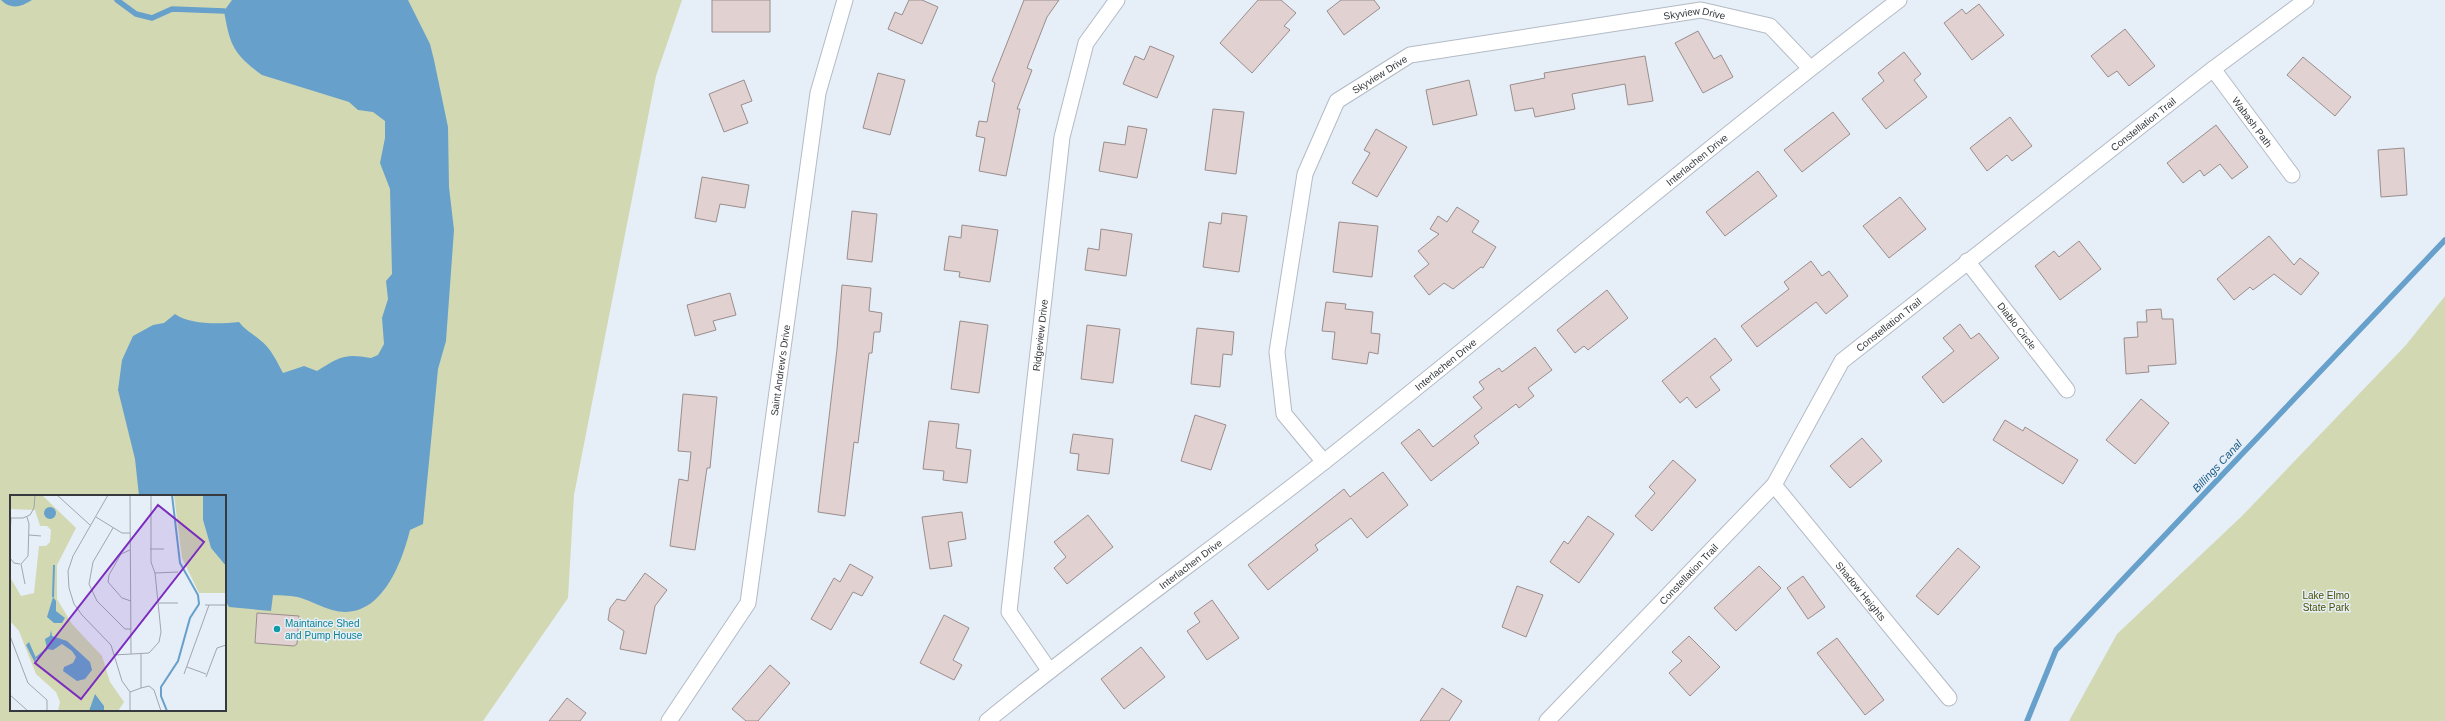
<svg xmlns="http://www.w3.org/2000/svg" width="2445" height="721" viewBox="0 0 2445 721" font-family="Arial,sans-serif">
<style>
.green{fill:#d2d9b2;fill-rule:evenodd}
.water{fill:#67a0ca}
.lines{fill:none;stroke-linecap:round;stroke-linejoin:round}
.stream{stroke:#67a0ca;stroke-width:5.5}
.building{fill:#e1d2d1;stroke:#9a8d8c}
.street-casing{stroke:#b3bbc5;stroke-width:17}
.street{stroke:#fff;stroke-width:15}
.culture-dot{fill:#0f9aa8;stroke:#e6eef8;stroke-width:1.5}
.labels{text-anchor:middle;stroke-width:3;stroke-linejoin:round;paint-order:stroke}
.street-label{font-size:10px;fill:#363a3e;stroke:#e6eef8}
.park-label{font-size:10px;fill:#4b5204;stroke:#e6eef8}
.culture-label{font-size:10px;fill:#0d838f;stroke:#e6eef8;text-anchor:start}
.water-label{font-size:11px;font-style:italic;fill:#175983;stroke:#e6eef8}
.inset-river{fill:none;stroke:#67a0ca;stroke-width:2}
.inset-road{fill:none;stroke:#a0a6ae;stroke-width:1}
.view{fill:#7b2cbf;fill-opacity:0.15;stroke:#7b2cbf;stroke-width:2}
.inset-edge{fill:none;stroke:#363a3e;stroke-width:2}
</style>
<rect width="100%" height="100%" fill="#e6eef8"/>
<path class="green" d="M0,0H682L656,76L574,495L568,598L483,721H0ZM11,496H225V710H11Z
M2445,296V721H2069L2117,634L2242,516L2406,345Z"/>
<path class="water" d="M1,0H32C21,7 11,10 1,0Z
M232,0H408L430,44L434,60L448,127L449,187L454,230L446,341L438,369L423,524L410,530C401,566 379,623 332,610C321,607 311,601 301,598C292,595 282,596 273,595L271,611L229,607L225,600V496H139L135,459L118,390L122,360L133,336L153,325L164,323L175,314C190,325 219,324 239,322C245,330 252,333 260,340C271,348 277,362 283,373L304,366L317,371C339,357 345,353 371,358L378,355L384,344L382,318L388,299L386,281L392,274L390,189L380,163L385,138V121L373,112L358,110L349,102L262,75C233,54 230,45 224,11Z"/>
<g class="lines">
<path class="stream" d="M117,0L136,14L152,18L172,9L224,11
M2027,721L2056,650L2445,240"/>
</g>
<path class="building" d="M712,0H770V32H712Z
M909,0H922L938,7L922,44L888,29L895,12L902,15Z
M1024,0H1059L1047,17L1027,68L1032,70L1017,109H1020L1006,176L979,171L985,138L976,136L979,121L987,122L995,83L992,81Z
M1258,0H1281L1296,13L1284,26L1290,30L1252,73L1220,43Z
M1341,0H1374L1380,8L1344,35L1327,11Z
M1979,4L2004,35L1972,60L1944,23L1962,9L1966,14Z
M2125,29L2155,66L2129,86L2117,71L2108,77L2091,56Z
M1698,31L1714,59L1721,55L1733,77L1703,93L1675,43Z
M1150,46L1174,56L1157,98L1123,84L1135,56L1144,60Z
M1904,52L1921,74L1914,80L1927,97L1886,129L1862,99L1884,81L1878,73Z
M1645,56L1653,101L1628,105L1625,84L1572,94L1575,109L1535,117L1533,108L1515,111L1510,85L1545,78L1544,73Z
M2303,57L2351,97L2335,116L2287,75Z
M878,73L905,80L890,135L863,128Z
M744,80L752,101L741,105L748,123L724,132L709,94Z
M1469,80L1477,115L1433,125L1426,90Z
M1213,109L1244,112L1236,174L1205,170Z
M1833,112L1850,134L1802,172L1784,150Z
M2010,117L2032,146L2012,161L2007,155L1987,171L1970,148Z
M2216,125L2248,167L2232,179L2220,164L2204,176L2200,170L2183,183L2167,163Z
M1128,126L1147,129L1137,178L1099,171L1104,142L1125,145Z
M1376,129L1407,147L1377,197L1352,183L1370,153L1364,150Z
M2404,148L2407,195L2381,197L2378,150Z
M1758,171L1777,196L1725,236L1706,212Z
M702,177L749,185L745,208L720,204L716,222L695,218Z
M1900,197L1926,229L1889,258L1863,226Z
M1457,207L1479,221L1472,232L1496,247L1483,268L1481,267L1453,289L1444,283L1429,295L1414,276L1429,264L1418,251L1439,234L1430,229L1438,216L1447,222Z
M852,211L877,214L872,262L847,259Z
M1222,213L1247,216L1239,272L1203,267L1209,222L1221,224Z
M1339,222L1378,226L1372,277L1333,272Z
M962,225L998,230L990,282L959,277L960,272L944,270L949,236L961,238Z
M1101,229L1132,234L1126,276L1085,270L1088,248L1099,250Z
M2269,236L2294,265L2300,258L2319,273L2301,295L2274,274L2253,290L2250,287L2234,300L2217,279Z
M2079,241L2101,269L2060,300L2035,266L2054,251L2059,257Z
M1811,261L1822,276L1829,271L1848,296L1826,314L1816,302L1757,347L1741,326L1789,289L1784,282Z
M842,285L871,288L869,311L882,313L880,332H874L872,353H869L858,443L854,442L845,516L818,512L837,349Z
M1607,290L1628,318L1588,350L1584,346L1575,353L1557,330Z
M730,293L736,315L713,321L716,330L695,336L687,305Z
M1326,302L1346,304L1345,309L1373,312L1371,333L1380,334L1378,354L1369,352L1367,364L1332,359L1335,332L1322,331Z
M2161,309L2162,319H2173L2176,364L2148,366L2149,372L2126,374L2124,338L2138,337L2137,322H2147L2146,310Z
M960,321L988,325L979,393L951,389Z
M1960,324L1971,339L1979,333L1999,358L1943,403L1922,377L1954,351L1943,338Z
M1087,325L1120,329L1113,383L1081,379Z
M1197,328L1234,332L1232,355L1223,354L1220,387L1191,384Z
M1715,338L1732,360L1710,377L1720,390L1696,408L1687,397L1680,403L1662,381Z
M1535,347L1552,370L1528,388L1534,396L1519,408L1516,404L1474,436L1479,443L1431,481L1401,443L1419,429L1433,447L1482,408L1473,397L1484,389L1479,382L1499,368L1502,372Z
M683,394L717,397L710,468H707L695,550L670,546L679,479L688,481L691,452L678,451Z
M2141,399L2169,423L2135,464L2106,440Z
M1195,415L1226,425L1211,470L1181,461Z
M2005,420L2023,431L2025,427L2078,460L2063,484L1993,440Z
M929,421L959,424L956,448L971,450L967,483L943,480L944,471L923,469Z
M1073,434L1113,439L1109,474L1077,470L1079,454L1070,453Z
M1862,438L1882,461L1850,488L1830,466Z
M1673,460L1696,480L1652,531L1635,516L1655,493L1649,487Z
M1383,472L1408,505L1367,538L1351,518L1315,545L1318,550L1268,590L1248,565L1344,489L1350,497Z
M962,512L966,539L948,542L952,566L930,569L922,517Z
M1088,515L1113,547L1067,584L1054,568L1066,557L1054,542Z
M1588,516L1614,534L1579,583L1550,562L1564,541L1568,544Z
M1958,548L1980,567L1938,615L1916,596Z
M850,564L873,577L862,596L853,592L831,630L811,619L834,578L840,582Z
M1759,566L1781,588L1736,631L1714,608Z
M645,573L667,590L655,606L646,654L620,649L624,631L608,620L610,608L617,599L625,601Z
M1803,576L1825,607L1808,619L1787,588Z
M1517,586L1543,595L1526,637L1502,627Z
M1212,600L1239,638L1207,660L1187,631L1200,622L1194,613Z
M257,613L299,616L297,644L294,646L255,643Z
M944,615L969,628L953,660L962,665L954,680L920,663Z
M1689,636L1720,667L1690,696L1669,673L1682,661L1672,652Z
M1837,638L1884,700L1865,715L1817,653Z
M1141,647L1165,677L1124,709L1101,679Z
M770,665L790,683L758,721H746L732,709Z
M1442,688L1462,701L1449,721H1420Z
M567,698L586,713L580,721H549Z"/>
<g class="lines">
<g class="street-casing">
<g id="street">
<path id="s1" d="M2213,69L2292,175"/>
<path id="s2" d="M1967,261L2067,390"/>
<path id="s3" d="M1324,462L1284,414L1277,352L1305,174L1337,101L1410,55L1701,10L1770,26L1810,68"/>
<path id="s4" d="M1774,485L1949,698"/>
<path id="s5" d="M1049,670L1009,612L1062,137L1086,43L1117,0"/>
<path id="s6" d="M669,721L748,603L818,93L845,0"/>
<path id="s7" d="M987,721C1097,631 1213,549 1325,461C1517,309 1704,149 1899,0"/>
<path id="s8" d="M1547,721L1774,485L1842,361L2213,69L2306,0"/>
</g>
</g>
<use href="#street" class="street"/>
</g>
<circle class="culture-dot" cx="277" cy="629" r="4"/>
<g class="labels">
<g class="street-label">
<text dy="4" stroke="none"><textPath href="#s3" startOffset="759">Skyview Drive</textPath></text>
<text dy="4" stroke="none"><textPath href="#s3" startOffset="435">Skyview Drive</textPath></text>
<text dy="4" stroke="none"><textPath href="#s1" startOffset="66">Wabash Path</textPath></text>
<text dy="4" stroke="none"><textPath href="#s8" startOffset="852">Constellation Trail</textPath></text>
<text dy="4" stroke="none"><textPath href="#s7" startOffset="905">Interlachen Drive</textPath></text>
<text dy="4" stroke="none"><textPath href="#s8" startOffset="528">Constellation Trail</textPath></text>
<text dy="4" stroke="none"><textPath href="#s2" startOffset="82">Diablo Circle</textPath></text>
<text dy="4" stroke="none"><textPath href="#s5" startOffset="349">Ridgeview Drive</textPath></text>
<text dy="4" stroke="none"><textPath href="#s7" startOffset="581">Interlachen Drive</textPath></text>
<text dy="4" stroke="none"><textPath href="#s6" startOffset="377">Saint Andrew's Drive</textPath></text>
<text dy="4" stroke="none"><textPath href="#s7" startOffset="257">Interlachen Drive</textPath></text>
<text dy="4" stroke="none"><textPath href="#s8" startOffset="204">Constellation Trail</textPath></text>
<text dy="4" stroke="none"><textPath href="#s4" startOffset="137">Shadow Heights</textPath></text>
</g>
<g class="park-label">
<text x="2326" y="599">Lake Elmo<tspan x="2326" dy="12">State Park</tspan></text>
</g>
<g class="culture-label">
<text x="285" y="627">Maintaince Shed<tspan x="285" dy="12">and Pump House</tspan></text>
</g>
<g class="water-label">
<text transform="translate(2217 466) rotate(-47)" y="4">Billings Canal</text>
</g>
</g>
<g transform="translate(10 495)">
<rect width="216" height="216" fill="#e6eef8"/>
<path d="M0,0H32L66,33L47,70V104L62,129L92,161L100,187L114,207L108,216H48L50,207L46,197L26,179L9,136L0,126V82L11,101L24,98L29,51H36L40,47L41,35L37,31H30L25,15L0,14ZM164,0H193V25L201,53L216,71V98H189L172,63Z" fill="#d2d9b2"/>
<path d="M193,0H216V71L201,53L193,25ZM34 18a6 6 0 1 1 12 0a6 6 0 1 1-12 0ZM43,102L46,106V116L55,123L52,128H44L37,122ZM41,135L42,141L57,146L80,167L82,175L75,184L67,186L53,176L54,172L63,168L66,162L62,156L52,149L43,155L37,154L35,144L40,141ZM19,147L26,163L25,168L16,150ZM85,199L94,211V216H79Z" fill="#67a0ca"/>
<path class="inset-river" d="M43,102L44,70M26,163L37,154M157,216L151,201V192L168,166L180,123L189,109L188,100L170,68L162,0"/>
<path class="inset-road" d="M47,0L80,30M98,0L63,61L58,76L59,93L64,109L72,120L101,150L112,186L120,197V216M120,0L121,159M86,22L112,38H120M0,23H13L20,20L24,13L25,0M103,33L83,67L79,89L87,106L115,134H121M0,39L1,23M19,40L31,41M140,54H154M120,55L111,59L99,80L98,87L112,103L121,106M0,63L4,68L10,69M11,69L18,61L19,29L17,22M11,69L15,89M145,78L168,77M149,108H168M195,110H216M0,141L18,188L37,205V216M104,160L139,158L149,147L151,137L145,78L141,67V0M177,172L196,179M174,179L199,110M196,182L207,153L216,150M131,193L139,191L144,195L151,216M120,197L131,193V159M0,200L18,216"/>
<path class="view" d="M148,10L194,47L71,204L25,168Z"/>
<rect width="216" height="216" class="inset-edge"/>
</g>
</svg>
